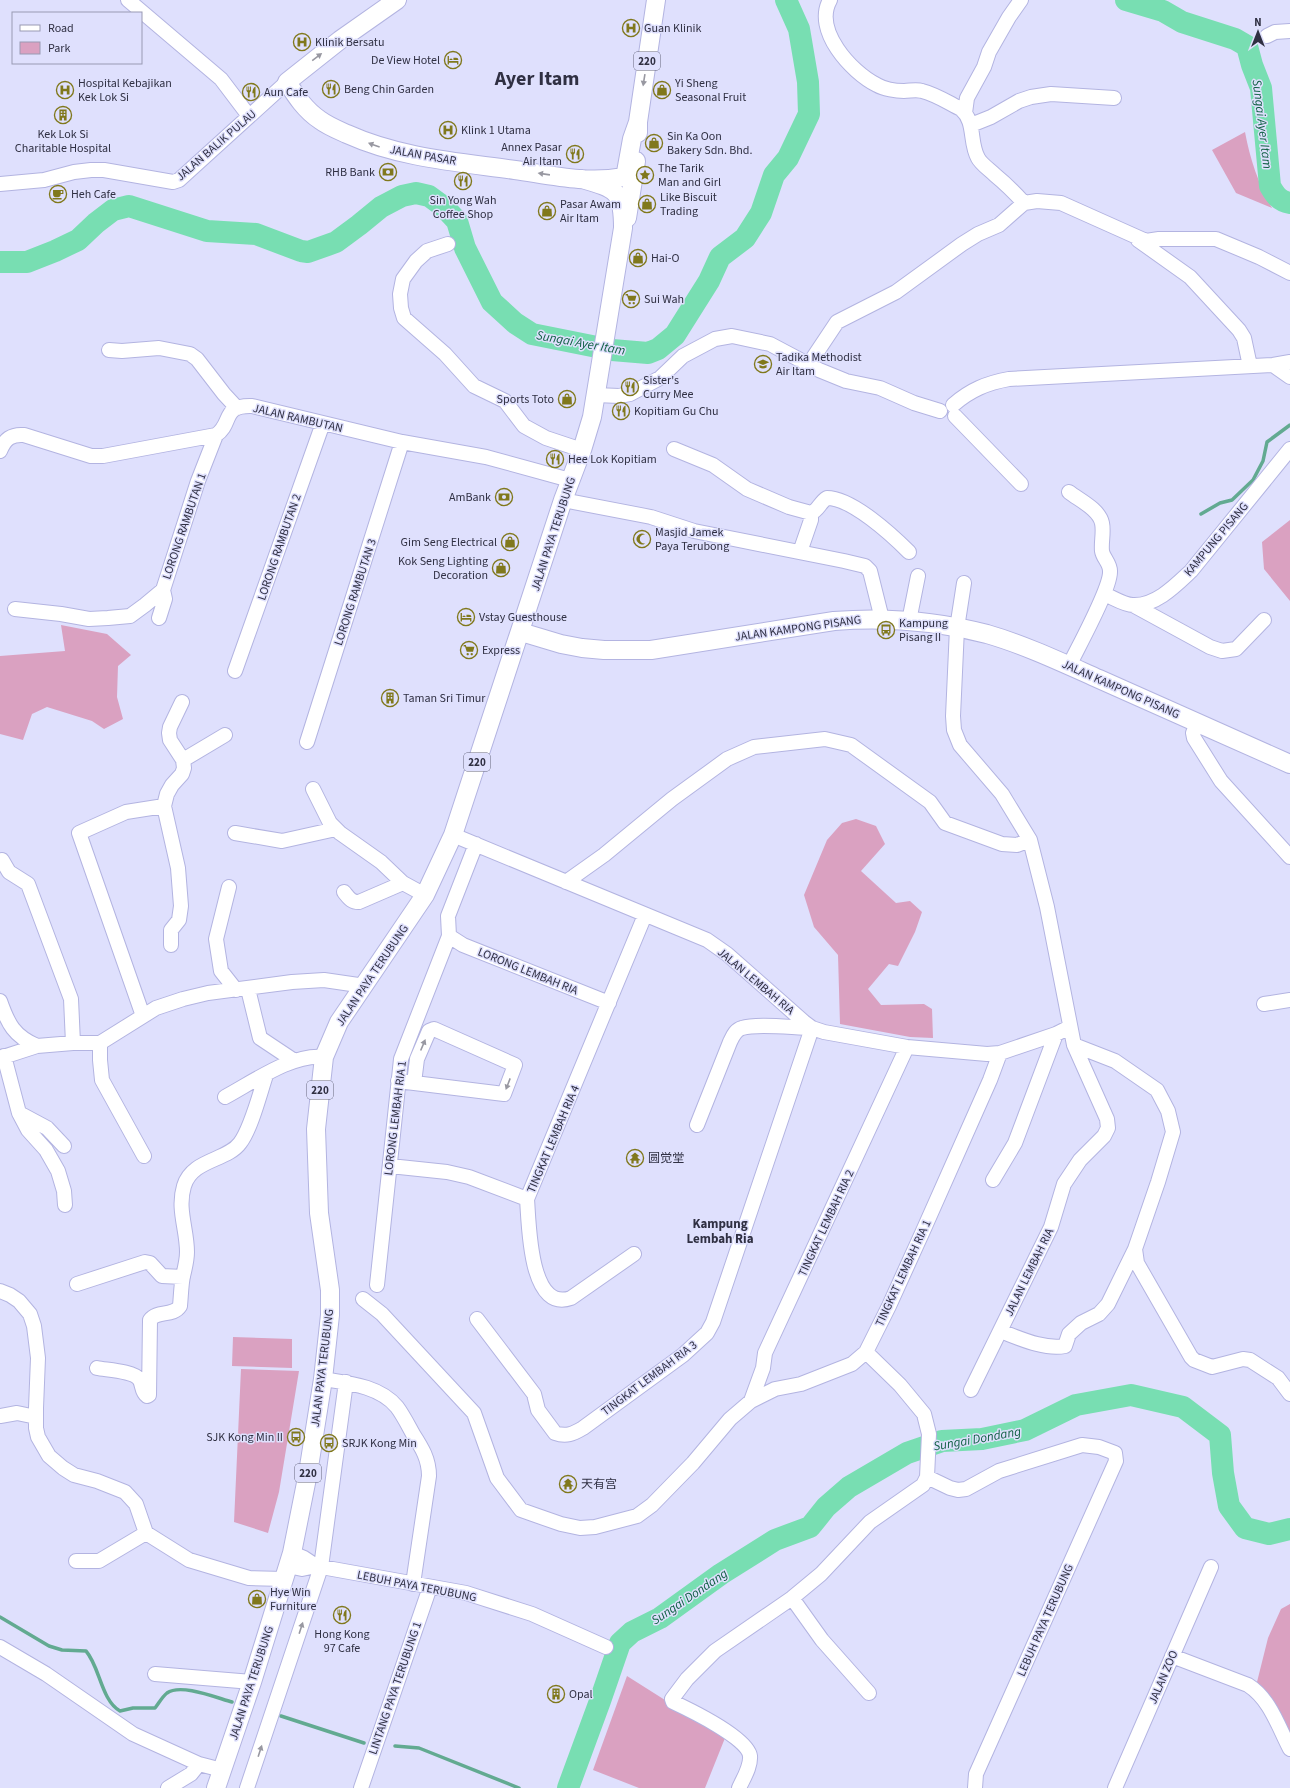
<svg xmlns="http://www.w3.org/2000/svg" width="1290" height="1788" viewBox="0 0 1290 1788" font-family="'Source Sans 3','Noto Sans SC',sans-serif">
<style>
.green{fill:#daa1c1}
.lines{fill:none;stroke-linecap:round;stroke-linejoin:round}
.stream{stroke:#62aa91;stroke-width:3.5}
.river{stroke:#78deb2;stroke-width:22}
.minor-casing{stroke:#b3b4e1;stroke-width:16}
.major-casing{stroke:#b3b4e1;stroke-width:20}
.minor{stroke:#fff;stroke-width:14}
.major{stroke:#fff;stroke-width:18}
.oneway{fill:#9898a1}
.labels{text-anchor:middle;stroke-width:3;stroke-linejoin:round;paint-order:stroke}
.shield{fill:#dfe0fd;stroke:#64657b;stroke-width:1}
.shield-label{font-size:11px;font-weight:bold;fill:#303043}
.poi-label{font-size:12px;fill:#303043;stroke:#dfe0fd;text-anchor:start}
.street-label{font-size:12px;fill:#303043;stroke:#dfe0fd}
.water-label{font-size:13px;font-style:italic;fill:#106044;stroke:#dfe0fd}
.neighbourhood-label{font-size:13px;font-weight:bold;fill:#303043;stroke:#dfe0fd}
.town-label{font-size:20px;font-weight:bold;fill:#303043;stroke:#dfe0fd}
</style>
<rect width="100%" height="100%" fill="#dfe0fd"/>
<path class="green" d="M1245,132C1250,159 1258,183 1272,208L1236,193L1212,150Z
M1290,520V601L1264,569L1262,542Z
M61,625L107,634L131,655L118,666L117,697L123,719L104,729L92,721L47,707L32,714L23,740L0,734V656L65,651Z
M856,819L876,826L885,844L861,871L896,903L910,901L922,912L915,932L898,966L889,964L868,989L881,1005L924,1004L932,1009L933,1038L910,1037L840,1024L838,955L814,927L804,895L827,840L842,823Z
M233,1337L292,1339V1368L232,1366Z
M241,1369L299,1371L279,1492L268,1533L234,1522Z
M1290,1604V1733C1281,1716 1272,1695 1257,1682L1268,1638L1281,1609Z
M627,1676L725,1738L705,1788H639L593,1770Z"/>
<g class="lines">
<path class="stream" d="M1201,514L1220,503L1232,500L1253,480L1263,461L1267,442L1290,425
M0,1617L49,1646L62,1650L86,1651C100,1667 101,1700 120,1711L133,1708H155C159,1703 162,1697 167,1693C181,1683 217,1698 232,1702
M281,1716L364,1743
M395,1746L419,1748L519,1788"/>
<path class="river" d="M1126,0L1163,11L1182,22L1235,39L1247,46L1252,65L1261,88L1270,186C1275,195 1279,201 1290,203
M0,262H27L55,251L78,240L96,223L113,210L129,206L207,231L256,234L301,251L308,252L336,242L359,225L381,207L402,196L416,193L429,196L444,207L457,221L465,248L492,302L515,323L532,334L612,350L648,353L658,349L675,335L709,281L720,257L745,238L761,213L774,175L788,158L809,114L808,82L799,29L786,0
M568,1788L600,1701L620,1643L632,1632L660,1618L721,1574L775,1540L810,1527L826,1507L849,1487L907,1453L942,1441L982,1439L1025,1430L1076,1405L1131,1395L1183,1407L1220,1435L1223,1473L1229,1506L1245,1528L1269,1534L1290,1529"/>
<g class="minor-casing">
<path id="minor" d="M128,0L221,79L249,116
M830,0C813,30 851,72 877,85C884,89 896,91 904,91C910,91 916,89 922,91C935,94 949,103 961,109C976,122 969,142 978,158C981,164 990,170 995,175C1006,184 1015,193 1024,203
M1267,36L1275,32L1290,31
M965,113L967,98L984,67L989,52L1009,17L1021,0
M971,125L991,117L1019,101L1031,97L1051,94L1114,98
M0,184L44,180L74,172L91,170H104L173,182L179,180L287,82
M1138,240L1190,277L1239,330L1244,338L1250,366
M448,244L427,251L416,261L403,279L400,294L401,308L404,318L445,354L474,386L505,401L524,426L546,438L582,450
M109,350L122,351L159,348L190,354L197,359L224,394L237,408
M809,364L837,322L896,292L962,244L978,234L999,225L1024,203L1037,201L1061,203L1146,241L1159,239H1216L1259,257L1290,273
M1273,365L1290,377
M596,395L619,396L630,394L660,378L683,356L715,339L732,336L770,344L819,370L846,381L880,388L914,403L940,411
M953,405C970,390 987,383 1009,379L1273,365L1290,362
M955,416L1021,484
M674,449L713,465L747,489L789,507L811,513C818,511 820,502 827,498C852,498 892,535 909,552
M0,451C5,439 11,434 24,435L91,456H103L216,435C233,424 221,405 252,406L402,442L486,457L570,480
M563,500L651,517L694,531L844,561L865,566L870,571L882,619
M800,552L811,520V513
M964,583L957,628L953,716L954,730L960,745L1002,794L1030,840L1047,907L1074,1045L1107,1119L1108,1128L1104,1136L1080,1160L1064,1184L1051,1227L971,1390
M1104,594C1112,597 1124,605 1133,605C1156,606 1176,585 1191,571L1290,449
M1133,605L1210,647L1222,651L1236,649L1264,620
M15,609L61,614L89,619L108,618L130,616L145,605L163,590
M159,618L165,599L163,590L198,481L216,435
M909,621L918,576
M1069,666C1078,647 1111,588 1110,571C1110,563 1103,558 1102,551C1101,542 1104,532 1102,523C1099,509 1079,500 1069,492
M235,671L323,423
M1197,723L1193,733L1194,738L1221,781L1290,857
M307,742L402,442
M183,760L225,735
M313,789L330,823L340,833L381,862L403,883
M235,833L282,841L336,829
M453,835L707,940L727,954L804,1022L812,1028L824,1032L907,1047L987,1054L1000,1053L1056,1034L1070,1027
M2,860L9,872L28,884L71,999L73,1043
M566,882L604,855L672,799L727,759L754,747L825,739L851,745L930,802L945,823L1002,844L1017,845L1030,840
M229,887L216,939L221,971L236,990
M344,892C349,898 351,902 359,902L403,883L425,895
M449,936L463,945L609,1003
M171,945V930L179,920L181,906L178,868L164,806L167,794L172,785L182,774L184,768L183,760L170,740L169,733L170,727L182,702
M248,989L260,1038L293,1060
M0,1001C8,1024 14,1036 37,1046
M1264,1004L1290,1000
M143,1016L79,833L126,812L164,806
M100,1043V1060L102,1080L144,1156
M1074,1045L1115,1061L1157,1090L1168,1111L1173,1132L1158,1182L1135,1249L1137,1263L1191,1357L1194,1360L1212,1367L1243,1359L1250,1360L1278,1378L1290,1394
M4,1056L19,1113L47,1128L64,1146
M0,1058L37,1046L73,1043H100L156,1008L183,999L208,993L292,982L324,980L365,986
M398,1081L504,1094L515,1065L434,1029L429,1031L417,1059L414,1083
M225,1097C253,1082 293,1053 324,1057
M19,1113L28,1130L46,1150L58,1171L64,1191L65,1205
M390,1166L447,1172L469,1177L527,1199
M993,1180L1015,1143L1056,1034
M634,1254L571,1298C529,1313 529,1223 527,1199L645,915
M77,1284L145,1262L150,1263L162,1276L183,1277
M377,1285L401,1059L449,936L448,916L476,844
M0,1291L10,1295L19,1301L30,1314L34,1326L38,1358L36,1408V1428L38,1437L49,1456L63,1468L74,1475L97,1481L125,1492L136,1504L146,1533L189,1560L249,1578L284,1579
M363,1299L382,1314L474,1413L497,1478L521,1510L561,1524L580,1528L595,1527L637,1516L652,1505L693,1463L730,1419L751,1401L775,1389L801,1384L852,1364L866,1352L889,1306L923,1231L990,1080L1000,1053
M477,1319L534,1394L538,1410L555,1433C566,1437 573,1434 583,1428L683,1355L707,1333L713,1322L812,1028C795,1028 757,1023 742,1028C735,1030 733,1036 730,1042L697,1125
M1000,1331C1019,1338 1044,1350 1065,1346L1069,1334L1081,1323L1099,1314L1108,1304L1135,1249
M97,1368C107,1370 133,1371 139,1379C143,1384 141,1392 147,1396L149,1395L150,1320C157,1310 173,1317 180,1306C181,1296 181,1286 183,1276C185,1268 187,1260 187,1252C187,1229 177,1209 184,1186C192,1159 227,1161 240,1143C251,1129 260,1093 266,1075
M323,1379C348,1383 380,1386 397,1407C403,1415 408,1425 413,1434C422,1448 429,1459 429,1476L413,1584
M751,1401L763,1368L765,1353L907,1047
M0,1416L17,1413L36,1417
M927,1477L950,1488L958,1490L966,1489L999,1471L1082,1445L1099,1447L1115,1453L1116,1461L976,1774L975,1788
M292,1553L304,1558L316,1566L466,1593L532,1614L606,1647
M76,1561H99L146,1533
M288,1566L302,1569L316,1566
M792,1598L822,1640L869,1693
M0,1647L46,1674L133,1734L199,1764L222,1770
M1172,1656L1248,1685C1270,1699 1278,1726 1290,1749
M155,1674L252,1682
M168,1788L191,1774L199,1764
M247,1788L321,1567L346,1382
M361,1788L430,1587
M739,1788C743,1779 751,1767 750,1756C748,1738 690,1710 673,1702L672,1699L687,1679L715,1651L792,1598L821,1574L870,1522L923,1485L927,1477L929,1434L924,1414L900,1385L866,1352
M1115,1788L1211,1567"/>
</g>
<g class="major-casing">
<path id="major" d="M397,0L340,40L287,82C296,96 305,110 320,120C328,126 338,130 347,134C400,158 458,162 515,170C550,175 587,184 623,177L626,172L632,139L638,122
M638,133V122L656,0
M627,218L636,161
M521,632L561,644L582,648L604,650H651L834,621C885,617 937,621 987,634C1025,645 1063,663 1099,679C1163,707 1226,736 1290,764
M216,1788L252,1682L292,1553L308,1473L323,1379L330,1315V1290L319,1213L316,1129L324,1057L339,1022L425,895L453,835L563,500L582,450L592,417L623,228C623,191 617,189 582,179"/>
</g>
<use href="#minor" class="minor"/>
<use href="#major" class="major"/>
</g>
<defs><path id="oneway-solid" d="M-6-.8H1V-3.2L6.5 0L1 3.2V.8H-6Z"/></defs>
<g class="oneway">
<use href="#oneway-solid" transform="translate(317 57) rotate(-37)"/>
<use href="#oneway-solid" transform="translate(644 80) rotate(99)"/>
<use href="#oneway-solid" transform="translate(374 145) rotate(-160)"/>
<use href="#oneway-solid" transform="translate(544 174) rotate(-172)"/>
<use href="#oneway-solid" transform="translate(423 1045) rotate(-67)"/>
<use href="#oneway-solid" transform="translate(508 1084) rotate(111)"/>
<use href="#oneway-solid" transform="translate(301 1628) rotate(-72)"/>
<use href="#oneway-solid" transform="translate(260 1751) rotate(-72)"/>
</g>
<defs>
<g id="hospital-ring" transform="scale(0.9)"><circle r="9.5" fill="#dfe0fd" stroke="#80781c" stroke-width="1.5"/><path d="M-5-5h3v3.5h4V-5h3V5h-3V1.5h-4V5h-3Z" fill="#80781c"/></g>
<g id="hotel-ring" transform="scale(0.9)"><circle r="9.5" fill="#dfe0fd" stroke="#80781c" stroke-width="1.5"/><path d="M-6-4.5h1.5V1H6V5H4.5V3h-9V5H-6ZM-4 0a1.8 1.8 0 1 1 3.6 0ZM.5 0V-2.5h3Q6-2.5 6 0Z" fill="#80781c"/></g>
<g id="restaurant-ring" transform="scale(0.9)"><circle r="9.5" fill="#dfe0fd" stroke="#80781c" stroke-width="1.5"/><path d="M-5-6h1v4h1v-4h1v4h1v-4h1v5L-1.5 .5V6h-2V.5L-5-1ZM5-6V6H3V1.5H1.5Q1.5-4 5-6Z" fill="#80781c"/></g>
<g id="shop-ring" transform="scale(0.9)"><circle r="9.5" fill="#dfe0fd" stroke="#80781c" stroke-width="1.5"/><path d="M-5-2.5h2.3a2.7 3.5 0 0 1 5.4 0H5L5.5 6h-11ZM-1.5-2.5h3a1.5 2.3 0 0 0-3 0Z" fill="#80781c"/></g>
<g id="building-ring" transform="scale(0.9)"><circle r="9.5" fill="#dfe0fd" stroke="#80781c" stroke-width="1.5"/><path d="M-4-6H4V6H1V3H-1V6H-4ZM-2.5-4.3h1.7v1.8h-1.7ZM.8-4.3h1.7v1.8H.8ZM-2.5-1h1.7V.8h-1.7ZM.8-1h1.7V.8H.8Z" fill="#80781c"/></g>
<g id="bank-ring" transform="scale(0.9)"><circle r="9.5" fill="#dfe0fd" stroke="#80781c" stroke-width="1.5"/><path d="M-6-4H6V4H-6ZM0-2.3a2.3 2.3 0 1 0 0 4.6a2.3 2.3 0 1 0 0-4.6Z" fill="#80781c"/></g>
<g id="sight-ring" transform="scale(0.9)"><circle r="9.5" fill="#dfe0fd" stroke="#80781c" stroke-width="1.5"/><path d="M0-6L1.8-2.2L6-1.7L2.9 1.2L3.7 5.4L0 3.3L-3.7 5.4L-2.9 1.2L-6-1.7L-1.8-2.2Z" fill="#80781c"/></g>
<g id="cafe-ring" transform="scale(0.9)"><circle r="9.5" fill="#dfe0fd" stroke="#80781c" stroke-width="1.5"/><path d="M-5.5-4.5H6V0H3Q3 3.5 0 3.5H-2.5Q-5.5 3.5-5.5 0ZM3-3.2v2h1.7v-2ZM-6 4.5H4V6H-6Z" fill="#80781c"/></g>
<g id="supermarket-ring" transform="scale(0.9)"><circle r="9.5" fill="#dfe0fd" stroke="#80781c" stroke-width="1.5"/><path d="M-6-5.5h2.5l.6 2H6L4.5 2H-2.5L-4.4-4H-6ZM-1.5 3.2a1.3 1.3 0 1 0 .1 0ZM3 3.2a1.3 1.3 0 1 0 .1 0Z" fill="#80781c"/></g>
<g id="school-ring" transform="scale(0.9)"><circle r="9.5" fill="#dfe0fd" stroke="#80781c" stroke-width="1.5"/><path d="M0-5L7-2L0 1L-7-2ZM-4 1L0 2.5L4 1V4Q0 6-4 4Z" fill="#80781c"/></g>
<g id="mosque-ring" transform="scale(0.9)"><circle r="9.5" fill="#dfe0fd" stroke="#80781c" stroke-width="1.5"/><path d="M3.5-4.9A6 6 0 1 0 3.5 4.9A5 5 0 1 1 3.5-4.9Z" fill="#80781c"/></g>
<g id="bus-ring" transform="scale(0.9)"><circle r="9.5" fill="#dfe0fd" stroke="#80781c" stroke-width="1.5"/><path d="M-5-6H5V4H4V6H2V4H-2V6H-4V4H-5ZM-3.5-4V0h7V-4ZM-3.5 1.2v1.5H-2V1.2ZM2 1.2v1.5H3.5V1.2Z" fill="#80781c"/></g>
<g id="temple-ring" transform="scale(0.9)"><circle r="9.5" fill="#dfe0fd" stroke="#80781c" stroke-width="1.5"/><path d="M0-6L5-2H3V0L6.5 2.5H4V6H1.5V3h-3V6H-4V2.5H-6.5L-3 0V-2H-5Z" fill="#80781c"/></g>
</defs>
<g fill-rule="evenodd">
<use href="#hospital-ring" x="631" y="28"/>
<use href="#hospital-ring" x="302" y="42"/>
<use href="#hotel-ring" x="453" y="60"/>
<use href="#restaurant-ring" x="331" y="89"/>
<use href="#hospital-ring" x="65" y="90"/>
<use href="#shop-ring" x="662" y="90"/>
<use href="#restaurant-ring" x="251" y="92"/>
<use href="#building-ring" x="63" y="115"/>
<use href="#hospital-ring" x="448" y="130"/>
<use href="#shop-ring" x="654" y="143"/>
<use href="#restaurant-ring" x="575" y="154"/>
<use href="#bank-ring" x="388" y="172"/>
<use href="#sight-ring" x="645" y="175"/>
<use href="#restaurant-ring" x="463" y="181"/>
<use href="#cafe-ring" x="58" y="194"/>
<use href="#shop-ring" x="647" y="204"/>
<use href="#shop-ring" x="547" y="211"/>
<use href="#shop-ring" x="638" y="258"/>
<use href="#supermarket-ring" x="631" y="299"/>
<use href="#school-ring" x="763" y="364"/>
<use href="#restaurant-ring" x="630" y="387"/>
<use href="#shop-ring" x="567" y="399"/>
<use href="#restaurant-ring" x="621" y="411"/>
<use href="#restaurant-ring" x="555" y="459"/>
<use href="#bank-ring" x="504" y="497"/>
<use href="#mosque-ring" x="642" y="539"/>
<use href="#shop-ring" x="510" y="542"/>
<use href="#shop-ring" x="501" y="568"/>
<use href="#hotel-ring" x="466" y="617"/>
<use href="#bus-ring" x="886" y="630"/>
<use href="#supermarket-ring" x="469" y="650"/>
<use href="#building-ring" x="390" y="698"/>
<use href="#temple-ring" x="635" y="1158"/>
<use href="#bus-ring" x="296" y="1437"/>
<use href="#bus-ring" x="329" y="1443"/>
<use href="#temple-ring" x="568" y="1484"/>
<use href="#shop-ring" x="257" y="1599"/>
<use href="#restaurant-ring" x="342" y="1615"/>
<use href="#building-ring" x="556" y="1694"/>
</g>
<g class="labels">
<g class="shield">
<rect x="634" y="52" width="26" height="18" rx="3"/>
<rect x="464" y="753" width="26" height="18" rx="3"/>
<rect x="307" y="1081" width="26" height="18" rx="3"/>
<rect x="295" y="1464" width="26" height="18" rx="3"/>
</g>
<g class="shield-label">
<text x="647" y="65">220</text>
<text x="477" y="766">220</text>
<text x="320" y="1094">220</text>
<text x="308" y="1477">220</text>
</g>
<g class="poi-label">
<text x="644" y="32">Guan Klinik</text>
<text x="315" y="46">Klinik Bersatu</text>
<text x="440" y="64" text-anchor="end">De View Hotel</text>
<text x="78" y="87">Hospital Kebajikan<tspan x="78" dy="14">Kek Lok Si</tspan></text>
<text x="675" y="87">Yi Sheng<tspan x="675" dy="14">Seasonal Fruit</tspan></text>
<text x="344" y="93">Beng Chin Garden</text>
<text x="264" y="96">Aun Cafe</text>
<text x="461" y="134">Klink 1 Utama</text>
<text x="63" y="138" text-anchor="middle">Kek Lok Si<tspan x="63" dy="14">Charitable Hospital</tspan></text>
<text x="667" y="140">Sin Ka Oon<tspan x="667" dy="14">Bakery Sdn. Bhd.</tspan></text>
<text x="562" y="151" text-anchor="end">Annex Pasar<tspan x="562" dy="14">Air Itam</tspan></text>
<text x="658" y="172">The Tarik<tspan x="658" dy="14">Man and Girl</tspan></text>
<text x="375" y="176" text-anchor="end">RHB Bank</text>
<text x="71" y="198">Heh Cafe</text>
<text x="660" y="201">Like Biscuit<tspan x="660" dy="14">Trading</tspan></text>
<text x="463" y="204" text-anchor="middle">Sin Yong Wah<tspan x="463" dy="14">Coffee Shop</tspan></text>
<text x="560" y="208">Pasar Awam<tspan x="560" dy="14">Air Itam</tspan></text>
<text x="651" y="262">Hai-O</text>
<text x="644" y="303">Sui Wah</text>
<text x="776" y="361">Tadika Methodist<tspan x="776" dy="14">Air Itam</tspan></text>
<text x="643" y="384">Sister's<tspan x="643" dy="14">Curry Mee</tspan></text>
<text x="554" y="403" text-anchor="end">Sports Toto</text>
<text x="634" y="415">Kopitiam Gu Chu</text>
<text x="568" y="463">Hee Lok Kopitiam</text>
<text x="491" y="501" text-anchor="end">AmBank</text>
<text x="655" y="536">Masjid Jamek<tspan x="655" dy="14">Paya Terubong</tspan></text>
<text x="497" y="546" text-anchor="end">Gim Seng Electrical</text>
<text x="488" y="565" text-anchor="end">Kok Seng Lighting<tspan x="488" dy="14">Decoration</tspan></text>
<text x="479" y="621">Vstay Guesthouse</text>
<text x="899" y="627">Kampung<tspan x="899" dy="14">Pisang II</tspan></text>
<text x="482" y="654">Express</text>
<text x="403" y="702">Taman Sri Timur</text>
<text x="648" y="1162">圆觉堂</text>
<text x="283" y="1441" text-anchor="end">SJK Kong Min II</text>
<text x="342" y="1447">SRJK Kong Min</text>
<text x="581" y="1488">天有宫</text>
<text x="270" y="1596">Hye Win<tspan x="270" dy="14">Furniture</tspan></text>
<text x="342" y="1638" text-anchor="middle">Hong Kong<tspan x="342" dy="14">97 Cafe</tspan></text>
<text x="569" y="1698">Opal</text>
</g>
<g class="street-label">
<text transform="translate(216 145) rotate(-41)" y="4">JALAN BALIK PULAU</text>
<text transform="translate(423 155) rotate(10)" y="4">JALAN PASAR</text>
<text transform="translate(298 418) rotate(13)" y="4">JALAN RAMBUTAN</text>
<text transform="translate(184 526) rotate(-71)" y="4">LORONG RAMBUTAN 1</text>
<text transform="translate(553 534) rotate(-72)" y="4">JALAN PAYA TERUBUNG</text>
<text transform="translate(1216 539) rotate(-50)" y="4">KAMPUNG PISANG</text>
<text transform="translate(279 547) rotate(-71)" y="4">LORONG RAMBUTAN 2</text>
<text transform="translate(355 592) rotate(-72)" y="4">LORONG RAMBUTAN 3</text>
<text transform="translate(798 628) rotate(-8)" y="4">JALAN KAMPONG PISANG</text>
<text transform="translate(1121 689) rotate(24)" y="4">JALAN KAMPONG PISANG</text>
<text transform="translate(528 971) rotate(22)" y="4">LORONG LEMBAH RIA</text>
<text transform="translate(372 975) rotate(-56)" y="4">JALAN PAYA TERUBUNG</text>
<text transform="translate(756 981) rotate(40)" y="4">JALAN LEMBAH RIA</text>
<text transform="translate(395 1118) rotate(-83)" y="4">LORONG LEMBAH RIA 1</text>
<text transform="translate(553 1139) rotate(-67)" y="4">TINGKAT LEMBAH RIA 4</text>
<text transform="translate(826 1223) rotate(-65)" y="4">TINGKAT LEMBAH RIA 2</text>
<text transform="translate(1029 1272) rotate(-64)" y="4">JALAN LEMBAH RIA</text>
<text transform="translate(903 1273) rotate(-65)" y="4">TINGKAT LEMBAH RIA 1</text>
<text transform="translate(322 1368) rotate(-83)" y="4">JALAN PAYA TERUBUNG</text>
<text transform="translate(649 1378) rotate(-37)" y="4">TINGKAT LEMBAH RIA 3</text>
<text transform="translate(417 1586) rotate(11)" y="4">LEBUH PAYA TERUBUNG</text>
<text transform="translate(1045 1620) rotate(-66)" y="4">LEBUH PAYA TERUBUNG</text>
<text transform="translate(1163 1677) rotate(-67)" y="4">JALAN ZOO</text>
<text transform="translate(251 1683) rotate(-72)" y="4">JALAN PAYA TERUBUNG</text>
<text transform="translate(395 1688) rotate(-71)" y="4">LINTANG PAYA TERUBUNG 1</text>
</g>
<g class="water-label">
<text transform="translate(1263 124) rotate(83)" y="5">Sungai Ayer Itam</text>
<text transform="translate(581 342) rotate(10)" y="5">Sungai Ayer Itam</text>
<text transform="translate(977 1438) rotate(-10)" y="5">Sungai Dondang</text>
<text transform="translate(689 1596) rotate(-34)" y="5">Sungai Dondang</text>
</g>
<g class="neighbourhood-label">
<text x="720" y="1228">Kampung<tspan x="720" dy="15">Lembah Ria</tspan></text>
</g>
<g class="town-label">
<text x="537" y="85">Ayer Itam</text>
</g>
</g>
<rect x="12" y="12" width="130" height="52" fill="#dfe0fd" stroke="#999ab3"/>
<rect x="20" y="25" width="20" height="6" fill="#ffffff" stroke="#999ab3"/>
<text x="48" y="32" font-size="12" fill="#303043">Road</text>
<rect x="20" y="42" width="20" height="12" fill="#daa1c1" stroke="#999ab3"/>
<text x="48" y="52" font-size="12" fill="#303043">Park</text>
<g transform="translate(1258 32)" stroke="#dfe0fd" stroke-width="3" paint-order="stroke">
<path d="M0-3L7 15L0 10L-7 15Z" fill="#303043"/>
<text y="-6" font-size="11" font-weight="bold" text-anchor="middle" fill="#303043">N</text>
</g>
</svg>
